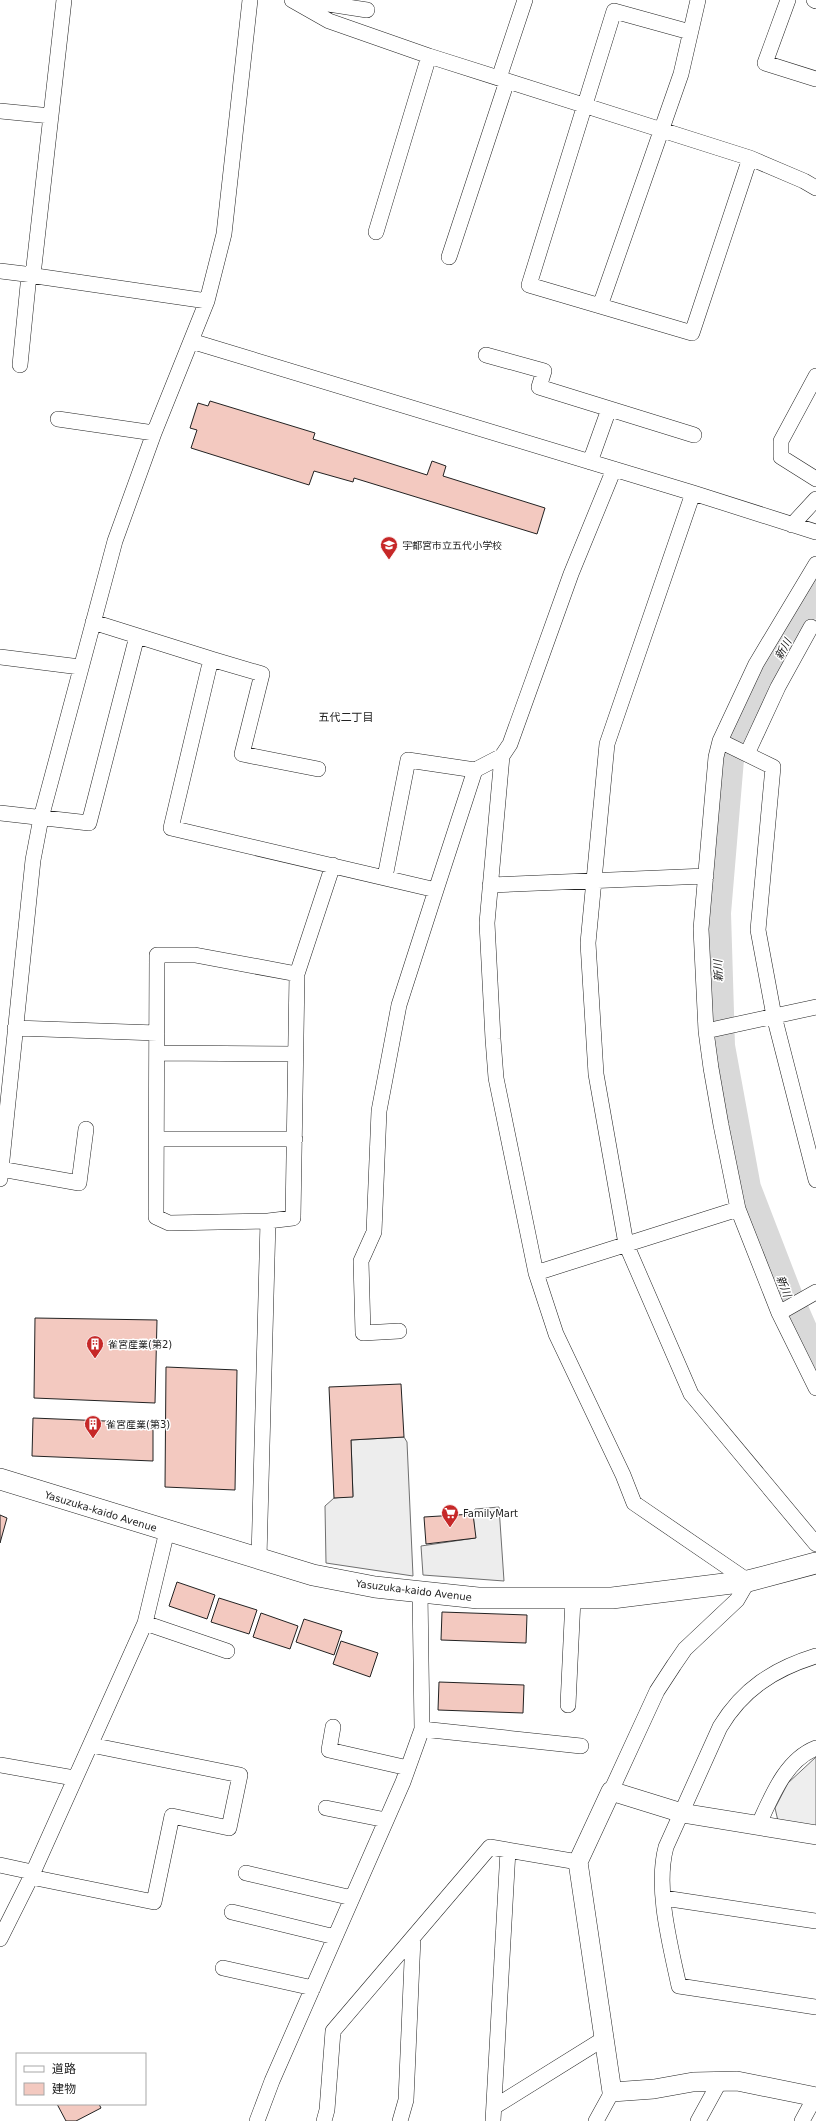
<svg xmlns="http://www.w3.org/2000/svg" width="816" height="2121" viewBox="0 0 816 2121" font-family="'DejaVu Sans','Noto Sans JP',sans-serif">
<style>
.green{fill:#eee;stroke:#6f6f6f}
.parking{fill:#ededed;stroke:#6f6f6f}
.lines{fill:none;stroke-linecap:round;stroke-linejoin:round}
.river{stroke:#d9d9d9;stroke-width:30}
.building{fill:#f3c9c0;stroke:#222}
.minor-casing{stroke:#222;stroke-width:16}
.tertiary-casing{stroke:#222;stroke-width:20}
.secondary-casing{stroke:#222;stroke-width:22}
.minor{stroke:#fff;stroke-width:15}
.tertiary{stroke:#fff;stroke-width:19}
.secondary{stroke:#fff;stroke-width:21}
.labels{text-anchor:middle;stroke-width:3;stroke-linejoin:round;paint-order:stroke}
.poi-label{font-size:10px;fill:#222;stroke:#fff;text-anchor:start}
.street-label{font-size:10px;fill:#222;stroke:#fff}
.water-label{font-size:11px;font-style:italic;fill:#222;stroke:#fff}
.neighbourhood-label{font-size:11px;fill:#222;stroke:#fff}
</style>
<rect width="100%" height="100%" fill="#fff"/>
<path class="green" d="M816,1757V1826L778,1821L775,1808L788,1783Z"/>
<path class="parking" d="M404,1437L407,1442L413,1576L326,1563L325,1506L334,1498L353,1496L351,1440Z
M499,1507L504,1581L423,1575L421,1546L475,1538L473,1514L475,1509Z"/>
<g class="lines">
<path class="river" d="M816,587L751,707L729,759L716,913L720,1046L746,1188L788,1297L816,1361"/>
</g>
<path class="building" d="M210,401L315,433L313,439L427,475L432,461L446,466L443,476L545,508L537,534L354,478L353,482L314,471L309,485L191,448L197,430L190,428L198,403L208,406Z
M35,1318L157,1320L155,1403L34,1398Z
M166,1367L237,1370L235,1490L165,1487Z
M401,1384L404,1437L351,1440L353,1497L334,1498L329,1387Z
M33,1418L153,1423V1461L32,1456Z
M473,1514L476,1538L426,1544L424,1517Z
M0,1515L7,1518L0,1543Z
M177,1582L215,1595L207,1619L169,1606Z
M219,1598L257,1610L249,1634L211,1622Z
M442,1612L527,1615L526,1643L441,1640Z
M261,1613L298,1626L290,1649L253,1637Z
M304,1619L342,1631L334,1655L296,1642Z
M341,1641L378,1653L370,1677L333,1664Z
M439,1682L524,1685L523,1713L438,1710Z
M57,2104H99L101,2108L76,2121H66Z"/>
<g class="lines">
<g class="minor-casing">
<path id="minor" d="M292,0L329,21L429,56L750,158L804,181L816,188
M303,0L367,10
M788,0L765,63L816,79
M814,0L816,1
M690,32L614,11L529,285L692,333L750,158
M499,78L525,0
M0,111L51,116
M376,232L429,56
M449,257L507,81
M0,271L33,275L64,0
M600,306L681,74L698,0
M191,341L693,493L816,532
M486,355L544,371L539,387L694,435
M20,365L29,275L207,301
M816,376L781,441V457L816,479
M58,419L154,433
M590,462L609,409
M693,493L607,744L588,943L596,1074L626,1244L691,1394L816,1544
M792,525L816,499
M816,564L756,664L720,741L716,757L701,929L706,1031L711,1068L721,1125L738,1209L779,1313L816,1388
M93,622L211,659L171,828L436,890L475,770
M0,657L80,667
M211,659L262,674L242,754L318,769
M720,741L773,767L758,930L774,1016L816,1180
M747,754L778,687L811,627
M0,813L89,823L137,636
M385,877L408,760L475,770L502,756
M490,885L706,876
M297,974L293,1218L268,1221L169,1223L156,1217L157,955H195L297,974L333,865
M15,1028L157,1033
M706,1031L816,1007
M157,1053L296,1054
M157,1139H295
M0,1169L79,1183L86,1129
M0,1179L33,860L41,818L115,541L154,433L207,301L224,234L250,0
M536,1273L738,1209
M779,1313L816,1292
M399,1331L363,1333L361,1261L374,1232L379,1111L399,1005L436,890
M259,1558L268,1221
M145,1623L227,1651
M816,1656C774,1669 743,1689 720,1727L666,1847C655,1888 670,1944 679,1986L816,2007
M568,1705L573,1599
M333,1727L329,1750L408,1768
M422,1729L581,1746
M0,1765L74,1778
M611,1791L657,1691L674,1665L685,1649L737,1600L748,1581L634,1503L623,1475L556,1334L536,1273L496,1078L493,1039L487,923L502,756L510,744L571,574L614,469
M326,1808L386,1820
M758,1826C771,1798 785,1760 816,1748
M0,1865L32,1872
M246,1873L352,1898
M31,1877L154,1902L172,1816L229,1828L240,1775L91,1745
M664,1898L816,1921
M232,1912L335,1937
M0,1939L31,1877L145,1623L167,1531
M223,1968L313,1988
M494,2107L605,2038
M257,2121L272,2081L403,1782L422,1729L420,1592
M324,2121L327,2110L333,2031L490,1847L578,1862
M400,2121L406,2100L413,1938
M493,2121L508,1850
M596,2121L612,2092
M698,2121L720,2081
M802,2121L815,2097"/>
</g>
<g class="tertiary-casing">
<path id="tertiary" d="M816,1835L682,1813L611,1791L578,1862L612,2092L654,2089L693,2082L737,2081L816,2097"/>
</g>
<g class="secondary-casing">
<path id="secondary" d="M0,1479L313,1575L375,1587L478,1598H612L748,1581L816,1563"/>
</g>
<use href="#minor" class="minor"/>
<use href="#tertiary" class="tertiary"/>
<use href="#secondary" class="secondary"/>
</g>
<defs>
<g id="school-pin" transform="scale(0.9)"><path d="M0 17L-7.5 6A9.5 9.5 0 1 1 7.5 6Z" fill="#c62828" stroke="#fff"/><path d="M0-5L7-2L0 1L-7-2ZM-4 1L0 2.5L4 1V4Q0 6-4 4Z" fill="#fff"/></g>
<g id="building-pin" transform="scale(0.9)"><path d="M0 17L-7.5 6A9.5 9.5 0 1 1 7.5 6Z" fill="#c62828" stroke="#fff"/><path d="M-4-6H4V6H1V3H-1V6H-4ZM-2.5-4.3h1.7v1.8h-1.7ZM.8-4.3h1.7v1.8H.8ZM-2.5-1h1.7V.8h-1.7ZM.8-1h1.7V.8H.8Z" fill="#fff"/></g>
<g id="supermarket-pin" transform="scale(0.9)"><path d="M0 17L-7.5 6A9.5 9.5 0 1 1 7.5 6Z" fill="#c62828" stroke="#fff"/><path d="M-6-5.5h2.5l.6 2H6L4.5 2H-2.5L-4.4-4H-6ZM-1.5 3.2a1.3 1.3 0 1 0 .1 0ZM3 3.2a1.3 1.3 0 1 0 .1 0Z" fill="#fff"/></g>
</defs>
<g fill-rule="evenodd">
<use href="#school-pin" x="389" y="545"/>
<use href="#building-pin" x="95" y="1344"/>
<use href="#building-pin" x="93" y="1424"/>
<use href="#supermarket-pin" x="450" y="1513"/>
</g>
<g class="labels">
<g class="poi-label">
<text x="402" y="549">宇都宮市立五代小学校</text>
<text x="108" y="1348">雀宮産業(第2)</text>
<text x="106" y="1428">雀宮産業(第3)</text>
<text x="463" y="1517">FamilyMart</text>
</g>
<g class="street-label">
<text transform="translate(101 1511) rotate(17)" y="4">Yasuzuka-kaido Avenue</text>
<text transform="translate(414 1590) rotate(7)" y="4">Yasuzuka-kaido Avenue</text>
</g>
<g class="water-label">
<text transform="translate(783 649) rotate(-62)" y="4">新川</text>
<text transform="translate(718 971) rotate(-92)" y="4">新川</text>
<text transform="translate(784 1286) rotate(69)" y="4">新川</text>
</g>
<g class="neighbourhood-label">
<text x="346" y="721">五代二丁目</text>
</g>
</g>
<rect x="16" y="2053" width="130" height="52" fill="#ffffff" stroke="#a7a7a7"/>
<rect x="24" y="2066" width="20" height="6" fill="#ffffff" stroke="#a7a7a7"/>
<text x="52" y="2073" font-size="12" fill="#222222">道路</text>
<rect x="24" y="2083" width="20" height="12" fill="#f3c9c0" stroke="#a7a7a7"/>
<text x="52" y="2093" font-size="12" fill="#222222">建物</text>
</svg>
